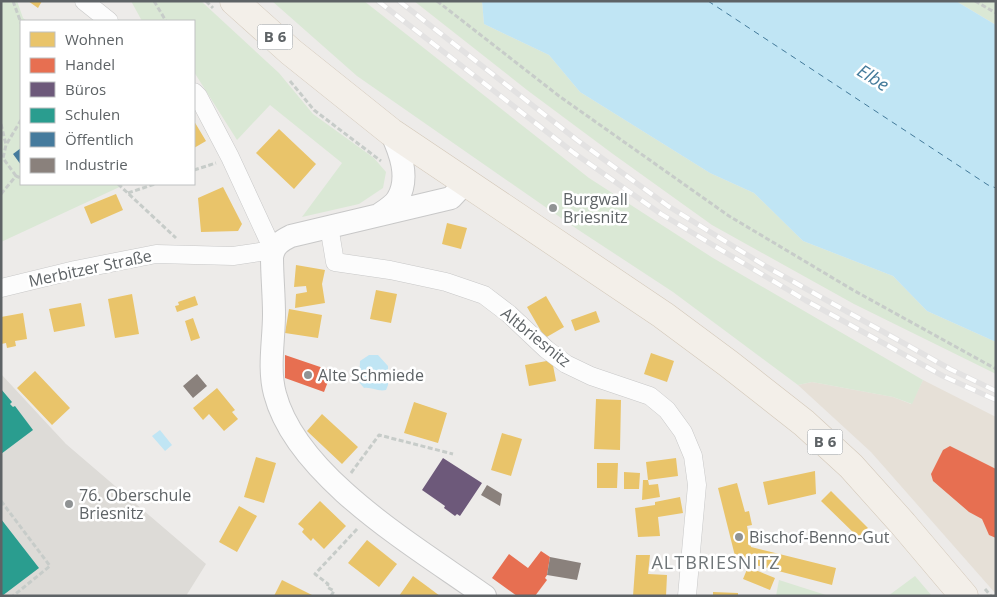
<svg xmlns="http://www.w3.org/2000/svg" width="997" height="597" viewBox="0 0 997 597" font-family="'Open Sans',sans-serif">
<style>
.commercial{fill:#e6e0d7}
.education{fill:#dddbd7}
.green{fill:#dae8d5}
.water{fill:#c0e5f4}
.homes{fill:#e9c46a}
.shops{fill:#e76f51}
.offices{fill:#6d597a}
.schools{fill:#2a9d8f}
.public{fill:#457b9d}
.industry{fill:#8a817c}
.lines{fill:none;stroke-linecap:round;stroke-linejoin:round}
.ferry{stroke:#437a9a;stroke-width:1;stroke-dasharray:6 5;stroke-linecap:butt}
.minor-casing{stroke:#c8c8c8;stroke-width:19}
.tertiary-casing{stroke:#c8c8c8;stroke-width:24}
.primary-casing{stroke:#d3c8b9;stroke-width:29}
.path{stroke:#c7ccc9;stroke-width:3;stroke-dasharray:5 2.5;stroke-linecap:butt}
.minor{stroke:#fcfcfc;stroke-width:18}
.tertiary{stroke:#fcfcfc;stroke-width:22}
.primary{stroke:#f3efe9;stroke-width:28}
.rail-casing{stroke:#e3e2e2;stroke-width:5.5}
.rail{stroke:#fff;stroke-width:4;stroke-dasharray:11;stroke-linecap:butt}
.poi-dot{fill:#909394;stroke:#fff;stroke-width:2}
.labels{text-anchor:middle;stroke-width:5;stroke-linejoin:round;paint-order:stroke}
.shield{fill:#fff;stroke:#8e9294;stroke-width:1}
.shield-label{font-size:15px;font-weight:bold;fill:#5e6366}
.poi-label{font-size:16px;fill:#5e6366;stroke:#fff;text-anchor:start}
.street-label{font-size:16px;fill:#5e6366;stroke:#fff}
.water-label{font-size:18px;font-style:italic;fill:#437a9a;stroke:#fff}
.neighbourhood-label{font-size:18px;letter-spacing:1px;fill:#6f7578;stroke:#fff}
</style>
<rect width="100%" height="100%" fill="#edebe9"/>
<path class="commercial" d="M923,380L996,417V594L871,452L798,385L812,382L823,384L893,397L911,404Z"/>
<path class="education" d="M1,374L66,444L206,564L186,596H1Z"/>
<path class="green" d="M1,1H17L23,18L27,21H21V184H126L1,242Z
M131,1H201L279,73L313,114L374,158L386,172L383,188L359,204L302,217L342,163L270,105L237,140L194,72V21H142Z
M272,1H364L589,178L713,258L923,380L912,404L893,397L823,384L812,382L798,385L673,292L577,229L357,76Z
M414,1H482L484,24L549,55L580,92L710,173L754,193L803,241L893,276L927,311L996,342V374L854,304L712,225L613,154L527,90Z
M956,1H996V25Z
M915,576L932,596H888Z
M779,580L829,596H776Z"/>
<path class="water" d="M482,1H956L996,25V342L927,311L893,276L803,241L754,193L710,173L580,92L549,55L484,24Z
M369,355H378L388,366V385L386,390C378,392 372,387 364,388L359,382L360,361Z
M160,430L172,445L165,451L152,436Z"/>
<path class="homes" d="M28,1H42L38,8Z
M194,121L206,141L194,148Z
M279,129L316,164L294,189L256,153Z
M223,187L242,224L238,231L201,232L198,198Z
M116,194L123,210L91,224L84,207Z
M447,223L467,228L461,249L442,244Z
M296,265L325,270L322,284L325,303L295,308L296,294L307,292L306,286L294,287Z
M376,290L397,294L391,323L370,319Z
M132,294L139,334L115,338L108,299Z
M195,296L198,305L177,312L175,306L179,305L178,302Z
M546,296L564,327L545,338L527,307Z
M81,303L85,326L54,332L49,309Z
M289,309L322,315L318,338L285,333Z
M596,311L600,322L575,331L571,320Z
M23,313L27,339L15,341L16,346L7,348L6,343L1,344V317Z
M193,318L200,338L191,341L185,321Z
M651,353L674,361L667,382L644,374Z
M552,360L556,381L529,386L525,365Z
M35,371L70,408L52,425L17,388Z
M217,388L235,410L232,412L238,419L224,431L209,414L203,420L193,408Z
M596,399L621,400L620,450L594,449Z
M414,402L447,413L438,443L404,433Z
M322,414L358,447L342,464L307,431Z
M502,433L522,439L511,476L491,470Z
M256,457L276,463L264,503L244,497Z
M676,458L678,476L648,480L649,485L658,484L660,497L642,500L643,480H648L646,462Z
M597,463H618L617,488H597Z
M815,471L816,494L768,505L763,482Z
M624,472L640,473L639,489H624Z
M737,483L745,512L749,511L752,525L747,526L751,547L836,568L832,585L736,560L718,488Z
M831,491L868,528L858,537L821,501Z
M680,497L683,513L658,517L660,536L638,537L635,508L655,505V502Z
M320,501L346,526L324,549L313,538L311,541L302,532L304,529L298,524Z
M239,506L257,516L237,552L219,542Z
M367,540L397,564L379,587L348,563Z
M636,555H650L648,574L667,575L666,596H633Z
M748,567L775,578L770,590L743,579Z
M413,576L428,587L440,596H399Z
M282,580L314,596H274Z
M713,592L738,593V596H713Z"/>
<path class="shops" d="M285,355L332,371L324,392L285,378Z
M950,446L996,469V538L989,535L982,519L969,512L933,481L931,474L943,450Z
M541,551L550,557L547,575L545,578L547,580L535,596H517L492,578L509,554L528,568Z"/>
<path class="offices" d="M443,458L482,483L460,516L457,514L455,516L444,508L445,506L422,490Z"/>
<path class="schools" d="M1,389L12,402L10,404L13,407L15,406L33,430L1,454Z
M1,519L39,568L2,596H1Z"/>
<path class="public" d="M21,148V165L13,154Z"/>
<path class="industry" d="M197,374L207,386L193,398L183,386Z
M487,485L502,494L500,506L481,495Z
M550,557L581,563L577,580L547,575Z"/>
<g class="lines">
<path class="ferry" d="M708,1L988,185L996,188"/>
<g class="minor-casing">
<path id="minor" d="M84,1L109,21
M329,226L335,262L390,270L446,282L484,295L509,314L546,349L566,364L591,376L650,396L667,410L683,432L693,456L697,485L687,596
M1,288L75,270L156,254L233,256L273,250L230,157L198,96L194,92"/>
</g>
<g class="tertiary-casing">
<path id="tertiary" d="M466,182L451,198L291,236C281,241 274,245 272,257C272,276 274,295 274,314C274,341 268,368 275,394C297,478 418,548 485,596
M380,214C386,210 395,204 398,198C410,177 400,152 391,132"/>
</g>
<g class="primary-casing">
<path id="primary" d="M234,1L291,52L391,132L663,315L729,364L804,423L851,466L903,524L964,596"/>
</g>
<path class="path" d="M13,1L21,23
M154,1L166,21
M206,1L213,8
M437,1L559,96L729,216L853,290L996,369
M975,1L996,13
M290,81L314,110L381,161
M1,124L6,145
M194,170L216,163
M16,176L3,158L6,145L21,120
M118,184L176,238
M128,193L155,184
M1,194L16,176L21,178
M351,473L379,435L453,454
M1,501L50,566L13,596
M985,589L991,596
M331,596L334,591L327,587L328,584L315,574L358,528"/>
<use href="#minor" class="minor"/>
<use href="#tertiary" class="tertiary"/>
<use href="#primary" class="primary"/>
<g class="rail-casing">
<path id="rail" d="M378,1L574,153L661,214L805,300L943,376L996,400
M399,1L577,140L668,206L767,267L950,369L996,391"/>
</g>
<use href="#rail" class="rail"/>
</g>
<g class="poi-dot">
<circle cx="553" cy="208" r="5"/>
<circle cx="308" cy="375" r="5"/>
<circle cx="69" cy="504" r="5"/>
<circle cx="739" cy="537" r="5"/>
</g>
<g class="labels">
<g class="shield">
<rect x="257.5" y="24.5" width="35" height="25" rx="4"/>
<rect x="807.5" y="429.5" width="35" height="25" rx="4"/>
</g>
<g class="shield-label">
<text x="275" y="42">B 6</text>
<text x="825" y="447">B 6</text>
</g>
<g class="poi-label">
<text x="563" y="205">Burgwall<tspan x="563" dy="18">Briesnitz</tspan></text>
<text x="318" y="381">Alte Schmiede</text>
<text x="79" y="501">76. Oberschule<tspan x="79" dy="18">Briesnitz</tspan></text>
<text x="749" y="543">Bischof-Benno-Gut</text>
</g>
<g class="street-label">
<text transform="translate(90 268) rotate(-12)" y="6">Merbitzer Straße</text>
<text transform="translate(536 337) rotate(39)" y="6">Altbriesnitz</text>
</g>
<g class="water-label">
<text transform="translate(873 78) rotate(32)" y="6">Elbe</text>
</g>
<g class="neighbourhood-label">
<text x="716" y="569">ALTBRIESNITZ</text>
</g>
</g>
<rect width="997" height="597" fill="none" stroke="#5e6366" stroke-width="5"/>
<rect x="20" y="20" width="175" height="165" fill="#ffffff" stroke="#bfc1c2"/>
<rect x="30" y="32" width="25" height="15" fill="#e9c46a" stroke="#bfc1c2"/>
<text x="65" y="45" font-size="15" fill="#5e6366">Wohnen</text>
<rect x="30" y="58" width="25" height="15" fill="#e76f51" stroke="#bfc1c2"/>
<text x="65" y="70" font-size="15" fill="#5e6366">Handel</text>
<rect x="30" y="82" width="25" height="15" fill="#6d597a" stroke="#bfc1c2"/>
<text x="65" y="95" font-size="15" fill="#5e6366">Büros</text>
<rect x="30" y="108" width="25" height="15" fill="#2a9d8f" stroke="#bfc1c2"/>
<text x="65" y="120" font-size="15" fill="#5e6366">Schulen</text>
<rect x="30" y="132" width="25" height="15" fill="#457b9d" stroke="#bfc1c2"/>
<text x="65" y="145" font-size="15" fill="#5e6366">Öffentlich</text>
<rect x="30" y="158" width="25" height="15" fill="#8a817c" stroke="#bfc1c2"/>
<text x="65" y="170" font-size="15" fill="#5e6366">Industrie</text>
</svg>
